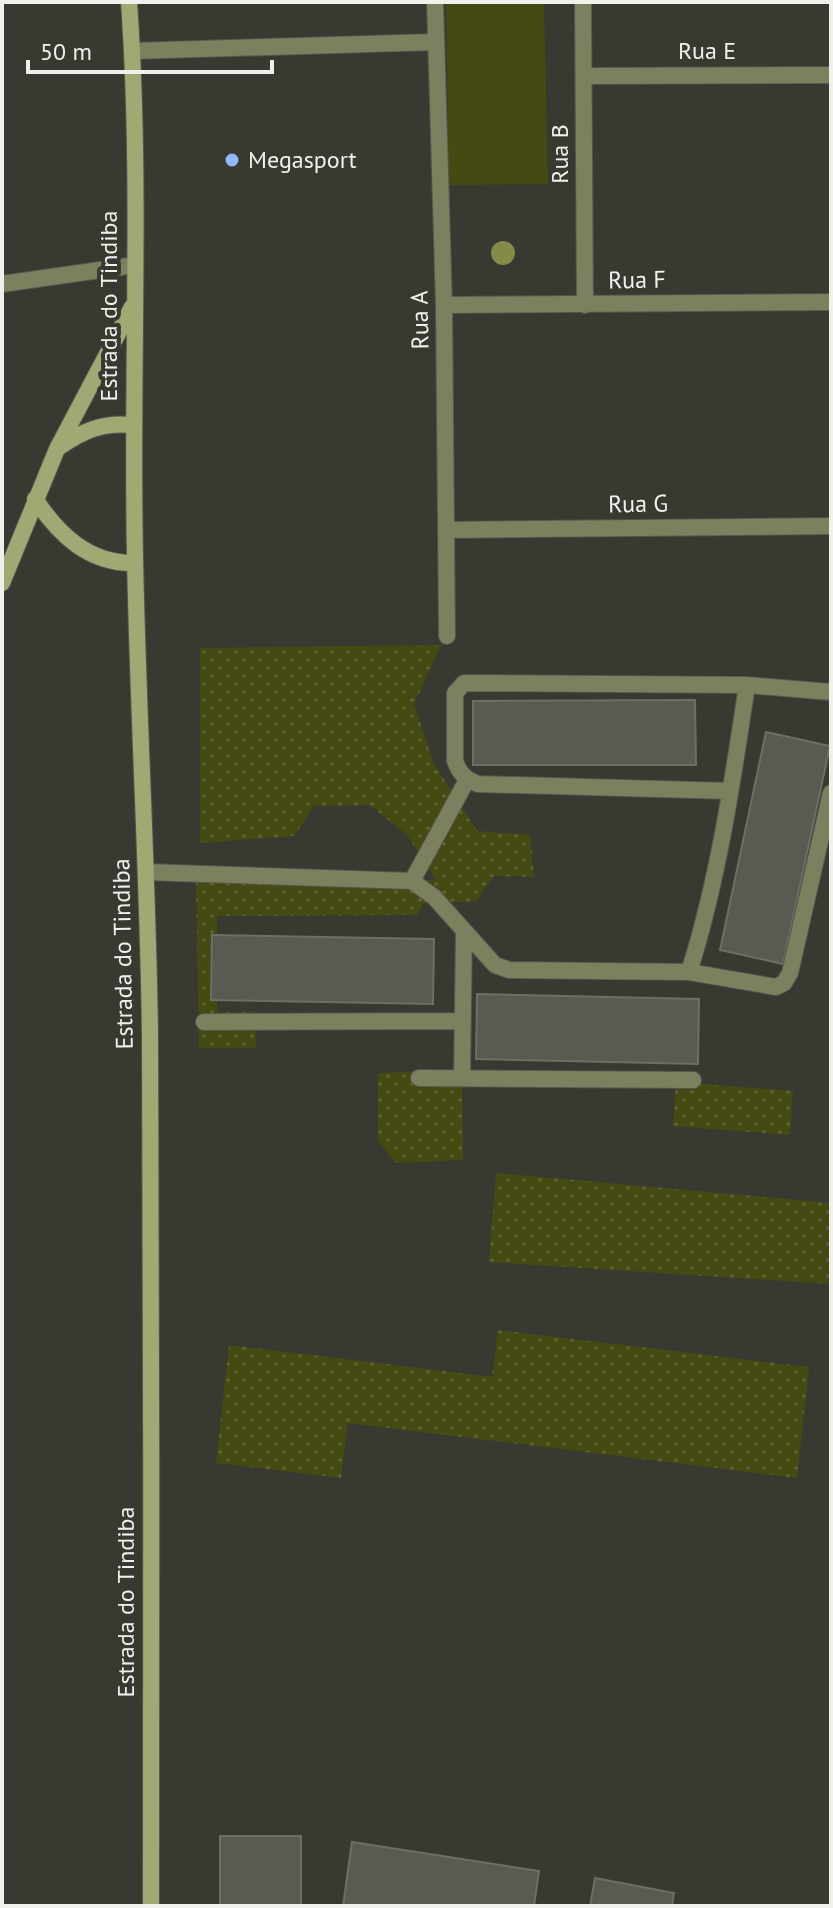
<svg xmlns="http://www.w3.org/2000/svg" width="833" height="1908" viewBox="0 0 833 1908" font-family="'PT Sans',sans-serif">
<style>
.grass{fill:url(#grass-dots)}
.garden{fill:#454a12}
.building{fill:#595a52;stroke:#6d6f66;stroke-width:2}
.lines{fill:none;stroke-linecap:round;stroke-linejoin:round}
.street-casing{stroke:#55564f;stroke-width:18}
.secondary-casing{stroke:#55564f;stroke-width:18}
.street{stroke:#7c805f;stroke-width:16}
.secondary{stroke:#a2a873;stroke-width:16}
.tree{fill:#848a48}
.poi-dot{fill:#94b7fd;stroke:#383931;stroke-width:3}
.labels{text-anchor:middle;stroke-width:8;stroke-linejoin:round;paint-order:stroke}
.street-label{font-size:24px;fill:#f0f1ec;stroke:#383931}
.poi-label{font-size:24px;fill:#f0f1ec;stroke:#383931;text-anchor:start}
</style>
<defs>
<pattern id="grass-dots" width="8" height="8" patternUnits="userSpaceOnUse" patternTransform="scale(2)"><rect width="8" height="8" fill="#454a12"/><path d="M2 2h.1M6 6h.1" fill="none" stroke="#606535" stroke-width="1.8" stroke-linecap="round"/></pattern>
</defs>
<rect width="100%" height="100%" fill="#383931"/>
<path class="grass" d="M441,645L414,704L433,762L477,831L530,835L534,877L493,876L477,901L423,904L417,915L217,916V1012H255L256,1048H199L196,879L436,880L407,835L370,805L314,806L294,836L200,843V648Z
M462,1070L463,1160L395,1163L378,1140V1073Z
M676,1082L793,1091L790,1135L673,1126Z
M496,1173L831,1203V1284L489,1262Z
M498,1330L809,1367L797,1478L348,1423L341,1478L216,1463L229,1345L492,1377Z"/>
<path class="garden" d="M446,2H544L548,184L449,185Z"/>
<path class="building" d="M695,700L696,765H473V701Z
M766,732L830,746L783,964L720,950Z
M212,935L434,939L433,1004L211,1000Z
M477,994L699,999L698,1064L476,1059Z
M220,1836H301V1906H220Z
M352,1842L539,1871L534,1906H343Z
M595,1878L674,1893L672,1906H590Z"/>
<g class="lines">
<g class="street-casing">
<path id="street" d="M435,2L444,305L447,636
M583,2L585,305
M132,51L435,42
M584,76L831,75
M2,284L135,265
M444,305L831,302
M446,530L831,526
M747,685L831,692
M467,780L412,881L434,897L495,965L509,970L689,972C718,881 733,779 747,685L464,683L455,693V761C460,774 465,779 478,784L730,791
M146,872L412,881
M689,972L776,987L784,983L790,973L831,793
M204,1022L463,1021
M419,1078L693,1080
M462,1078L464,931"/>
</g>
<g class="secondary-casing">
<path id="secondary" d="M129,2C142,186 131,372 135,557C138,716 148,876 150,1035C152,1325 151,1616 151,1906
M58,448C82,431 103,422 132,425
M35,499C59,535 89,564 135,563
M2,583L57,449L132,307"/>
</g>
<use href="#street" class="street"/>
<use href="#secondary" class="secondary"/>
</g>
<circle class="tree" cx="503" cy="253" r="12"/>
<circle class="poi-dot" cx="232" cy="160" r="8"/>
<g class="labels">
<g class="street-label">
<text x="707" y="59">Rua E</text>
<text transform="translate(560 154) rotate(-90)" y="8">Rua B</text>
<text transform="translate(637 280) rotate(-1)" y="8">Rua F</text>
<text transform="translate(109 306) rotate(-90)" y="8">Estrada do Tindiba</text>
<text transform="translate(420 320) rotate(-91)" y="8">Rua A</text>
<text transform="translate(638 504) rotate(-1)" y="8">Rua G</text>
<text transform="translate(123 954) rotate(-91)" y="8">Estrada do Tindiba</text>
<text transform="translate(126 1602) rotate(-90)" y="8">Estrada do Tindiba</text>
</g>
<g class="poi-label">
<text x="248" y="168">Megasport</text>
</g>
</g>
<rect width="833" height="1908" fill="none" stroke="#f0f1ec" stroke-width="8"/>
<path d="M28 60v12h244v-12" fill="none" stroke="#f0f1ec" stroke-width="4"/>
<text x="40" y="60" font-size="24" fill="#f0f1ec" stroke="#383931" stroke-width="6" paint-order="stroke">50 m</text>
</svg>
